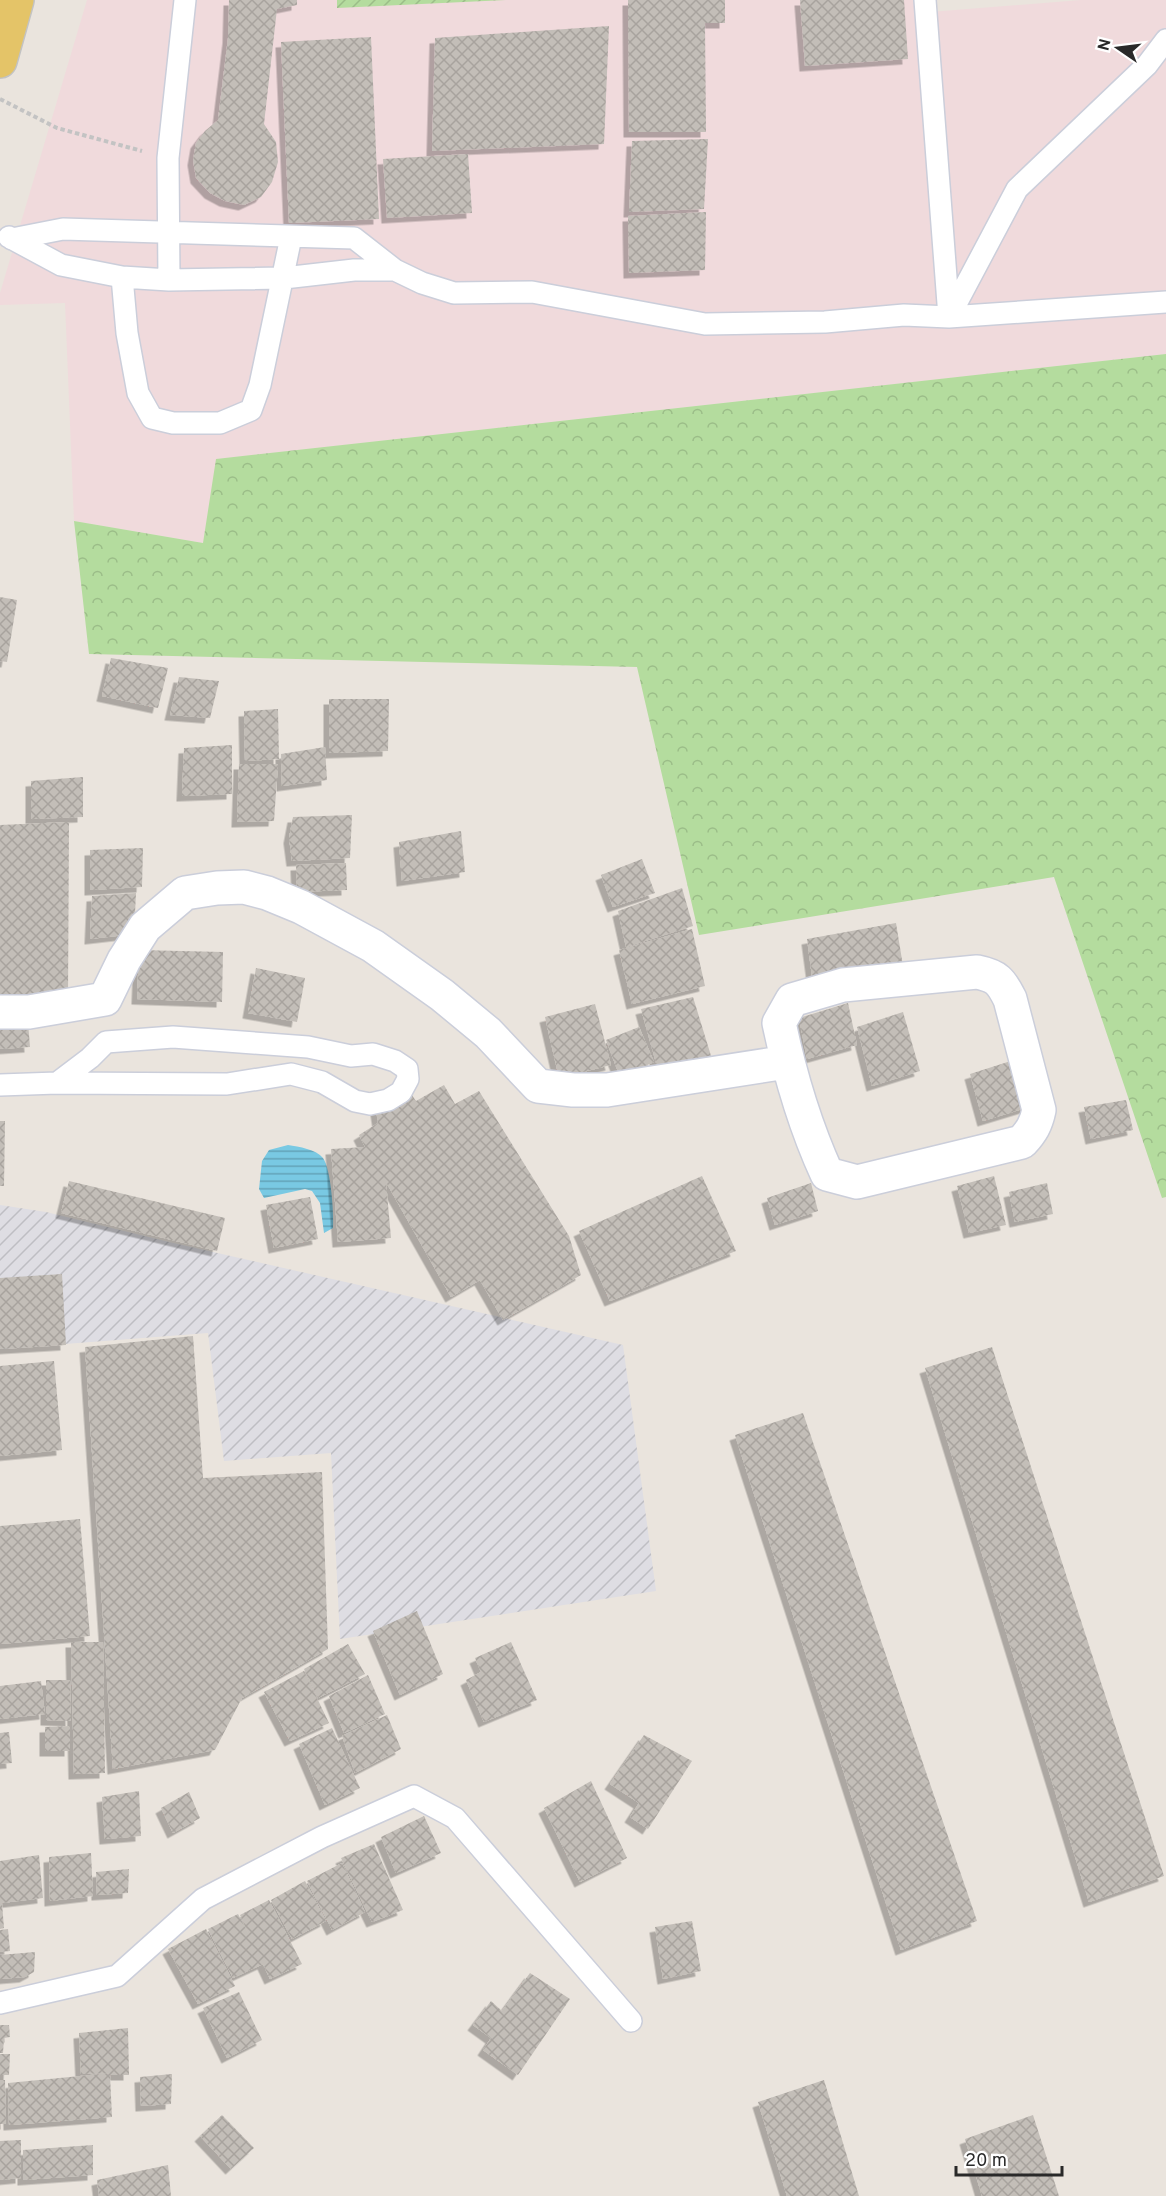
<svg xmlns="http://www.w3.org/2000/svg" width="1166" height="2196" viewBox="0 0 1166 2196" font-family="Overpass,sans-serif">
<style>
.industrial{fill:url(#industrial-furrows)}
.medical{fill:#f0dadc}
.forest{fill:url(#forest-crowns)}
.garden{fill:url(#garden-furrows)}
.water{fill:url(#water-rules)}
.building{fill:url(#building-cross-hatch);filter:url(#shadow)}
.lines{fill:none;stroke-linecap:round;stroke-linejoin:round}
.lane-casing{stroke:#cbceda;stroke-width:24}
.street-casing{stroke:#cbceda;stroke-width:36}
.primary-casing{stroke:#c3c3c3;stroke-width:36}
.path{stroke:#c3c3c3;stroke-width:4;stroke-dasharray:4.5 3;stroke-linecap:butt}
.lane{stroke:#fff;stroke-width:21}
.street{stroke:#fff;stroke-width:33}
.primary{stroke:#e4c468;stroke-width:33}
</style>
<defs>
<pattern id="industrial-furrows" width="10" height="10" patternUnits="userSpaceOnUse" patternTransform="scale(1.5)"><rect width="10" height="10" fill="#dedde3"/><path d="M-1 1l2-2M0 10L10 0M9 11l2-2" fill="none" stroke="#bebec3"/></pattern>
<pattern id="forest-crowns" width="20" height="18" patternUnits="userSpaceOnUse" patternTransform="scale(1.5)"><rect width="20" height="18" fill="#b4dc9e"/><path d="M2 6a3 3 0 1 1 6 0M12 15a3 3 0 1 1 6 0" fill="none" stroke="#9bbd88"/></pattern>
<pattern id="garden-furrows" width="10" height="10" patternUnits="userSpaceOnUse" patternTransform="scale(1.5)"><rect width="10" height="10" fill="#b4dc9e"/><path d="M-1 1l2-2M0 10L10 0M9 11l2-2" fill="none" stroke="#9bbd88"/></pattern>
<pattern id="water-rules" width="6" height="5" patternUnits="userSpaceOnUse" patternTransform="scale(1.5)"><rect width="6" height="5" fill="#79c9e3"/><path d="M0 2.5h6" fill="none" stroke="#63a3b8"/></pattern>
<pattern id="building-cross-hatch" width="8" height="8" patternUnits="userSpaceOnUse" patternTransform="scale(1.5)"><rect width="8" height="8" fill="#c3beb8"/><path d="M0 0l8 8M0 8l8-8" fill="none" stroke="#a8a39e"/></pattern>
<filter id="shadow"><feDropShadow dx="-5.5" dy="5.5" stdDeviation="0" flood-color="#0004"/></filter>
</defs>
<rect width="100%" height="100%" fill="#eae4dd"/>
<path class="industrial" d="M0,1205L46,1212L169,1242L623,1345L656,1591L340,1639L331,1453L224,1461L208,1333L0,1349Z"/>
<path class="medical" d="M87,0H915L917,13L1081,0H1166V354L217,459L203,543L74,521L65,303L0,305V293Z"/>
<path class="forest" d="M1166,354V1197L1162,1198L1054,877L699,935L637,667L89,654L74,521L203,543L216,459Z"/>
<path class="garden" d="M337,0H506L337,8Z"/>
<path class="water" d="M288,1145C299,1147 316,1149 323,1158C331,1169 334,1214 333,1228L324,1233L320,1203L312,1191L305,1189L264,1198L259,1189L262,1161L269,1150Z"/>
<path class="building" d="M229,0H297V5L277,9L264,124L276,142L278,162L272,182L261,197L244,205L225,201L210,193L196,178L193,160L196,143L205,131L218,120L228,38Z
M628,0H725V23H705L706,132H629Z
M800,0H904L908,59L805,66Z
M609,26L604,144L432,151L435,38Z
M371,37L379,219L289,223L281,42Z
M708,139L704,209L629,212L632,141Z
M468,154L472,213L387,218L383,159Z
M706,212L705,270L629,273L628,216Z
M0,597L17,600L7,662L0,661Z
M111,658L168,668L158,708L102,696Z
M179,677L219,681L210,718L170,715Z
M329,699H389L388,751L329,753Z
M278,709L279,759L245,761L244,711Z
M232,745V794L182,796L184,748Z
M325,747L327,780L282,786L281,754Z
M239,764H278L274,821L237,822Z
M83,777V817L31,819V781Z
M352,815L350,858L292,861L289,838L293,817Z
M69,822L68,997L0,1001V825Z
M461,831L465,872L402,881L399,842Z
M143,848L142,887L90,890V850Z
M642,859L655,893L613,907L601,875Z
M346,863L347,890L297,892L296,865Z
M682,888L693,926L626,947L618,911Z
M136,893L134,934L90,939L92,896Z
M896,923L903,966L813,984L807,939Z
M692,929L705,986L632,1004L619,950Z
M139,950L223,952L222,1002L137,999Z
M256,968L305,978L297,1022L248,1013Z
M693,997L712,1059L658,1070L641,1009Z
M848,1003L857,1045L807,1059L799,1018Z
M595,1004L611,1065L559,1078L545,1017Z
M903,1012L920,1071L872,1086L857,1027Z
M28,1022L30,1047L0,1049V1024Z
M639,1027L654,1062L620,1077L606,1040Z
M1017,1059L1032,1106L983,1121L970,1074Z
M444,1085L455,1104L479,1091L569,1236L581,1275L503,1320L480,1280L451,1297L386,1182L391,1238L338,1242L331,1149L365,1147L359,1135L378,1123L376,1110L409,1091L416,1101Z
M1126,1100L1133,1130L1091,1139L1084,1107Z
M0,1121H5L4,1186H0Z
M702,1176L736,1251L610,1301L579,1231Z
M994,1176L1006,1225L969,1233L957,1186Z
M69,1181L225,1218L217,1251L61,1213Z
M811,1183L818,1211L775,1225L767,1198Z
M1047,1183L1053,1214L1015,1222L1009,1192Z
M310,1197L318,1239L274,1248L266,1205Z
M62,1274L66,1345L0,1349V1278Z
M193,1336L203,1478L322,1472L328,1649L242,1698L215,1750L113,1769L85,1347Z
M992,1347L1164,1876L1089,1902L925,1368Z
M54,1361L62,1450L0,1456V1366Z
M803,1413L977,1921L901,1950L735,1435Z
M80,1519L90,1636L0,1644V1526Z
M417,1611L443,1674L400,1695L373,1631Z
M71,1642H103L105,1773L74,1774Z
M511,1642L537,1700L484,1722L466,1680L481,1672L475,1658Z
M348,1644L365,1674L318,1698L304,1669Z
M304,1671L329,1723L290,1741L264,1692Z
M368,1675L385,1714L344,1733L329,1696Z
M46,1680H70L71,1721L46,1720Z
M41,1681L45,1714L0,1719V1686Z
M387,1715L401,1749L355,1773L342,1736Z
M70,1726V1751H45V1727Z
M332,1728L360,1788L325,1805L299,1744Z
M9,1732L12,1763L0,1764V1733Z
M644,1735L692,1761L648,1829L630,1817L639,1803L610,1784Z
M591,1781L627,1858L580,1882L544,1808Z
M139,1791L141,1836L105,1839L102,1797Z
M189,1792L200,1818L173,1833L161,1808Z
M424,1816L441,1853L396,1873L381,1837Z
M374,1844L403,1910L372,1922L341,1858Z
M91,1853L93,1896L50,1901L49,1857Z
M39,1855L43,1898L2,1903L4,1928L0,1929V1861Z
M342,1863L365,1912L332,1930L307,1881Z
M129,1869L128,1893L97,1895L96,1872Z
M305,1881L326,1921L292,1939L271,1900Z
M269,1900L302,1964L270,1979L263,1964L233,1978L208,1929L238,1914L250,1937L240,1915Z
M692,1921L701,1971L663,1979L655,1927Z
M8,1929L10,1951L0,1952V1930Z
M206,1929L235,1986L198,2004L168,1949Z
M35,1952L34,1972L25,1977L0,1979V1955Z
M530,1973L570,1999L518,2075L483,2050L491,2038L473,2025L491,2001L502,2011Z
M239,1992L262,2040L227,2058L203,2008Z
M0,2025H9L10,2037L4,2038L3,2053H0Z
M128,2028L129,2075H110L112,2117L9,2125L8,2083L111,2073L81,2074L79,2033Z
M0,2054H10L9,2075H0Z
M172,2074L171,2104L141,2106L140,2077Z
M0,2080H5L6,2124H0Z
M824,2080L859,2196H787L758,2102Z
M222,2115L254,2148L231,2169L200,2136Z
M1033,2115L1059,2196H982L965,2139Z
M21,2140V2178L0,2180V2141Z
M93,2145V2175L23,2180V2150Z
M168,2165L171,2196H99L97,2180Z"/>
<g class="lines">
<g class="lane-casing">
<path id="lane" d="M925,0L949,317L1166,302
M9,237L61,265L122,277L169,280L284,278L354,270H395
M12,239L63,229L354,238L395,270L422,283L454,293L532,292L705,324L825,322L904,315L949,317L1017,189L1147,65L1166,40
M122,277L127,333L138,393L152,418L173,423H220L251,410L260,385L291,237
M169,280L168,158L185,0
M0,1085L57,1083L227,1084L291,1074L322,1082L355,1101L370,1104L388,1100L401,1092L408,1079L407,1069L395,1061L373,1054L351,1056L308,1047L173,1037L106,1042L90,1058L57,1083
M0,2003L117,1976L203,1899L322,1837L414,1796L455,1818L631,2021"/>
</g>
<g class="street-casing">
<path id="street" d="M977,972C997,976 1001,981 1010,999L1039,1110C1036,1124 1032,1131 1022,1142L857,1182L827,1174C805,1126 790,1075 779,1023L792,1000L843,985Z
M0,1012H29L105,999L124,960L145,927L185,893L217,888L244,887L267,893L301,907L373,946L442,995L488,1033L538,1086L573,1090H607L787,1062"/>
</g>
<g class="primary-casing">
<path id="primary" d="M0,61L17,0"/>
</g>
<path class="path" d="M0,99L57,128L142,151"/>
<use href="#lane" class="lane"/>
<use href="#street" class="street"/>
<use href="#primary" class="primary"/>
</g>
<g transform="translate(1118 48) rotate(284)" stroke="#ffffff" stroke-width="4.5" paint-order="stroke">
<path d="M0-4.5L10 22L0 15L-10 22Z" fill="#292929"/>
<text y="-9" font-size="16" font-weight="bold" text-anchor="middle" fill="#292929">N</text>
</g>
<path d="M956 2166v9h106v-9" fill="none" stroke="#292929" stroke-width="3"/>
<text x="965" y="2166" font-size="18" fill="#292929" stroke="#ffffff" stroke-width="4.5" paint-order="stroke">20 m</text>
</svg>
